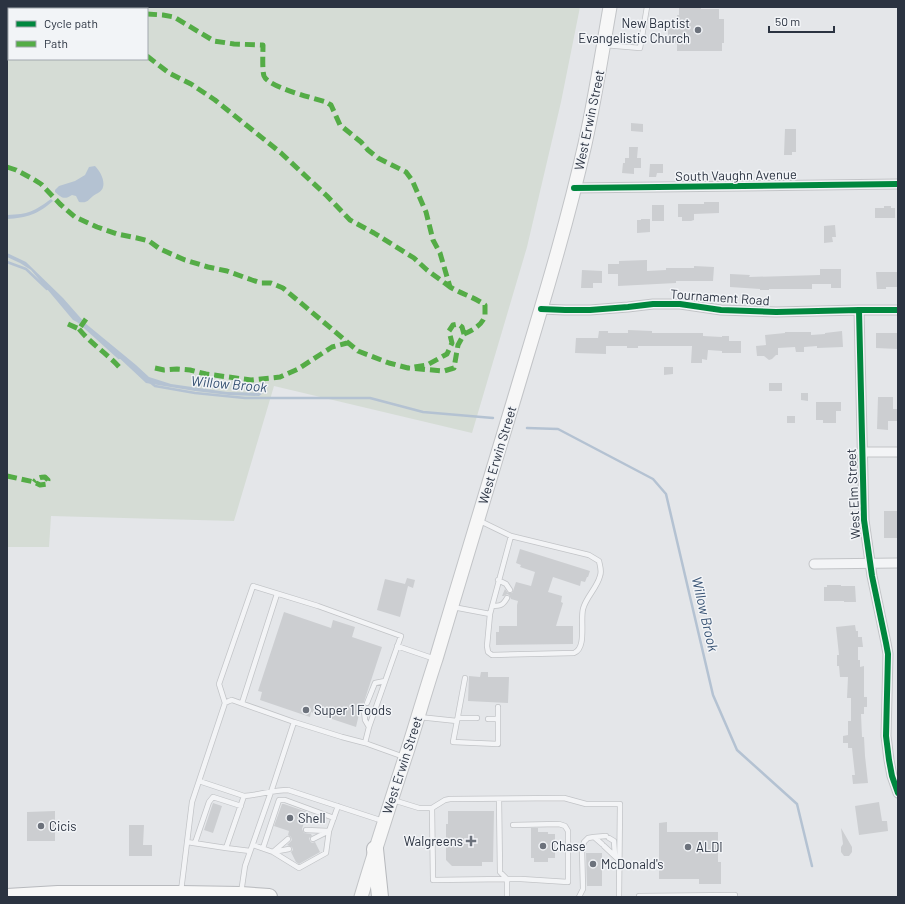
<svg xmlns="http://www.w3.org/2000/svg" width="905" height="904" viewBox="0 0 905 904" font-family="Barlow,sans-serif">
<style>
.green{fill:#d5dcd5;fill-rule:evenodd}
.water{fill:#b4c2d2}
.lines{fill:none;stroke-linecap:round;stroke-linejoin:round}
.stream{stroke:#b4c2d2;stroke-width:2.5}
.building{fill:#ccced1}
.lane-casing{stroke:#c2c4c7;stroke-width:6}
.street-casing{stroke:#c2c4c7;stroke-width:11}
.secondary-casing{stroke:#c2c4c7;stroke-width:15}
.highway-casing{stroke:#b7b9bd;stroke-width:18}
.lane{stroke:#f3f4f6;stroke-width:4.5}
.street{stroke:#f3f4f6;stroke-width:9}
.secondary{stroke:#f7f7f7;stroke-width:13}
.highway{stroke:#f7f7f7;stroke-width:16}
.quiet{stroke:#54ac46;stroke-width:5;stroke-dasharray:10 5;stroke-linecap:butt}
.cycleway-casing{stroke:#f2f4f7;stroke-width:8}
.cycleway{stroke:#00873e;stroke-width:6}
.poi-dot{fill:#6c727c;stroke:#f2f4f7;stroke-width:1.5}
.labels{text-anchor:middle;stroke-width:3;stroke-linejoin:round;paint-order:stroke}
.poi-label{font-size:13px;fill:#2b3341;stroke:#f2f4f7;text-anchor:start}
.street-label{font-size:13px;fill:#2b3341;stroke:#f2f4f7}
.water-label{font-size:14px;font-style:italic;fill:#375273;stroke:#f2f4f7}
</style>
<rect width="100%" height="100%" fill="#e4e6e9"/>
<path class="green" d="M7,7H580L561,102L527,247L472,433L274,386L234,521L51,516L49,547H7ZM9,9H147V59H9Z"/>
<path class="water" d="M95,166C100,171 105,180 103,187C102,192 97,193 93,196C87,201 88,203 79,202L76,196L72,195C64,200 62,198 55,192V190L59,186L75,181L85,175L89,167Z
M51,199L53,201C38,214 27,218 7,219V215C29,214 33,212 51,199Z
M7,253L26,262L63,298L85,323L136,365L149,377L171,384L227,392L263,393L259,396L229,395L195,391L146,383L85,326L73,320L31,270L20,263L7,257Z"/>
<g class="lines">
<path class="stream" d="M7,262L26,269L47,289
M78,321L119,358
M150,382L155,386L195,393L245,398H370L423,412L493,418
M527,428L558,429L653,479L666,494L713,695L737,750L797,804L812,866"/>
</g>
<path class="building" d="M679,7H701V9H719V19H724V43H722V51H677V43H673V38H668V24H673V19H677V15H679Z
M631,123L643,124V132L631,131Z
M785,129H796V152H792V155H784Z
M629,147H638L637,158H641V168H634V174L622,173L623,163H625V158H629Z
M650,164H663V173H657L656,177H649Z
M704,202H719V213L694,214V220L691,221H682V217H678V204H704Z
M652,205H664V221H652Z
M884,206H891V208H895V218H875V208H884Z
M641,219H650V232L637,233V220H641Z
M835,225L836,237H832L833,242L824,243V226Z
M647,260V271L666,270V268H694V266L714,267L713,281H676V283L618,286V274H608V264H619V261Z
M820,269H841V288H831V284H812V289H769V290H760V289L730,287V274L750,275L749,277L820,275Z
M582,270L602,271V283H593V288H581Z
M876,272H898V287H886V289H877Z
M628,330L652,331V333H703V336L722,337V336H729V341H741V353H722V351L708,350L707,360L702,359V363H691L692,346H638V348H627V346H606V354L575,353L576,338H598L599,331H608V333H628Z
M842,331L843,347L817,348V346L804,347V352H796L795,347L778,348V355H776L772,359L769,360L764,356H757L756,346L766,345L765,335L785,333V332H811V335L825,334V333Z
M876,333H898V349L876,348Z
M664,367H673V374L664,375Z
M769,383H782V391H769Z
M801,393H808V401L801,400Z
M878,397H893V409H898V421H888V430L877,429Z
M816,402H841V411H836V423H823V420H816Z
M787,416H795V423H787Z
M884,511H897V538H884Z
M520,549L590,571L588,577H587L585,582L581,581L580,586L553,577L548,592L562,596L561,602L563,603L556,626H573V644L496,645V632H499V626H517V605L518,601L511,599L509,595L507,594L504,596H502L505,589L508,593H512L513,591L516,582L531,586L535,572L520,567L521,565L516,563Z
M407,578L415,580L413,588L408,586L400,617L377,610L385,579L405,584Z
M827,585H841V586H855L856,602H844V601H824V587H827Z
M284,612L331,628L333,620L355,627L352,637L382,647L362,708L360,710L356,727L311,712L310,717L260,700L262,692L258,691Z
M855,625L856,631H858V637H862V639L863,647H858V660H860V667L864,666V697H867V707H864V714H861L862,737H864L865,756L868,783L853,784L852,775H855L852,748H848V743H843V736L848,735V721H851V698H847L848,677H840L839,666H837V655H839L836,627Z
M481,672H488V677H509L508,703L468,701L469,676L480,677Z
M879,802L882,821H887L888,831L859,835L855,806Z
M213,803L222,806L213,833L204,830Z
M282,804H284L307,812L302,829L304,833L311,834L312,836L309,838L310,841L312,843L315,842L320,852L299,864L296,862L291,852L293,850L292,847L287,845L292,840L291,837L288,835L289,831L274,826Z
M55,811V841H27V812Z
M448,811H494L493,862H482V866H452L446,860V824H448Z
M667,822V832H718V862H721V884H699V879H659V823Z
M129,825H144L143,845H152V856H129Z
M531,828H538V832H548V834H555V858H548V862H534V858H531Z
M841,828L852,847V852L849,856H844L841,852V847L843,844Z
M586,853H602V886H587Z"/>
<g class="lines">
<g class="lane-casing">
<path id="lane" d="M605,45L640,48L647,7
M478,520L511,536
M498,580L506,584L510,590
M492,606C501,606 503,605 507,598
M453,607L490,614L487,646L488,652L492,655L574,653C587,648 580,621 583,609C586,597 597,588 600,576C602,571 600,566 599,561L589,555L511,536L490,614
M397,646L435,659
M225,703L219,684L253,586L318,606L401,636L369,727L365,743
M242,703L277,594
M367,703L375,683L385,681
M364,711L365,720L369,727
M419,717L457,721L465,678
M458,718H477
M488,719H498
M457,721L453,742L498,744V707
M199,781L244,796C259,795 273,790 288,790L383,821
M499,799L500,872L507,879H521L568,882V831L565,826L559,824L513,825
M393,800L419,808H432L433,880L507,879V897
M432,808L445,800L450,799L564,798L586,804H620L619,897
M594,837L606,836
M609,838L614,841L615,856
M288,839L273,852L299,868L326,853L329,831L306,830
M313,839L329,831L338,806
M187,842L226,848L244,796
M195,843L209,802L213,797L241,806
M253,845L273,852L289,849
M604,846L620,861
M226,848L250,851
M263,848L279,800H285L334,818
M181,891L192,802L225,703L229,701L232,700L294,722L342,737L365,743L404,757
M241,893L245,866L271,792L294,722
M639,896L735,895V897
M579,897L583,889L582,849L584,842L588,838L594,837L602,844"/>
</g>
<g class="street-casing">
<path id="street" d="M574,188L898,184
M541,309L565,310H590L628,307L653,304H680L721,310L776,312L859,310H898
M859,310L864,520L872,576L886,643L888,654L886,736L889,760L892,776L898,793
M861,452H898
M814,564L898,563"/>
</g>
<g class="secondary-casing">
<path id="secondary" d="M361,897C375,850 390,804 405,758C416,725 425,692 436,659C462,571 489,483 515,396C540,312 566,229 585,144C595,99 602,53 610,7"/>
</g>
<g class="highway-casing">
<path id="highway" d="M375,849L380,897
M7,897L58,894H180L241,895L269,897"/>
</g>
<use href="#lane" class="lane"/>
<use href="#street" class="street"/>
<use href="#secondary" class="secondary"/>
<use href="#highway" class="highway"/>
<path class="quiet" d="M64,7L66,9
M87,7L89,9
M147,14L163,15L174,17L214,41L234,44L263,45C263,52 262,70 264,76C268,87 313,98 326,102L331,105L340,125L361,142L368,150L378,158L406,172L412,180L426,212L433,240L440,253L450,287C462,294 474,297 485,305C485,308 485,312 485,316C482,325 473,330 464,334
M147,56L169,73L191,84L215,100L281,153L327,196L350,220L374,233L414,258L427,270L450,287
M7,167L16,170L33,179L41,184L60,204L75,217L97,227L117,234L137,238L149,241L160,249L185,260L208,267L227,271L252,280L261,283H271L283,288L358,351L389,363L408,368L444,371L454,368L458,345L464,334L462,327L458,324L453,325L449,331L452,343L447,354L427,365L408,368
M68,324L79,329L86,319
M79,329C91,344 108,354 121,369
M155,368L164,370L177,369L190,370L206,374L251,380L280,377L298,369L332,347L347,343
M7,476L34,482L40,485L47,484L48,480L45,477C40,477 37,478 34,482"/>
<g class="cycleway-casing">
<path id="cycleway" d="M574,188L898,184
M541,309L565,310H590L628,307L653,304H680L721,310L776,312L859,310H898
M859,310L864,520L872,576L886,643L888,654L886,736L889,760L892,776L898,793"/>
</g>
<use href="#cycleway" class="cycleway"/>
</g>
<g class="poi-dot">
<circle cx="698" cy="30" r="4"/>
<circle cx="306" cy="710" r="4"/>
<circle cx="290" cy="818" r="4"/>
<circle cx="41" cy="826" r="4"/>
<path d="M469 835h4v4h4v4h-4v4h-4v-4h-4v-4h4z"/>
<circle cx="543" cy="846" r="4"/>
<circle cx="688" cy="847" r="4"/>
<circle cx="593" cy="864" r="4"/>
</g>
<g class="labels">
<g class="poi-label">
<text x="690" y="28" text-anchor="end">New Baptist<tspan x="690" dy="15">Evangelistic Church</tspan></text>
<text x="314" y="715">Super 1 Foods</text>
<text x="298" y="823">Shell</text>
<text x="49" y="831">Cicis</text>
<text x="463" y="846" text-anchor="end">Walgreens</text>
<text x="551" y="851">Chase</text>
<text x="696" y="852">ALDI</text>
<text x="601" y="869">McDonald's</text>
</g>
<g class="street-label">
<text transform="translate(589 120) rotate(-78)" y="5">West Erwin Street</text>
<text transform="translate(736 175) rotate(-1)" y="5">South Vaughn Avenue</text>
<text transform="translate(720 297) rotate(4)" y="5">Tournament Road</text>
<text transform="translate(497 455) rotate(-73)" y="5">West Erwin Street</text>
<text transform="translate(853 494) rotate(-93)" y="5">West Elm Street</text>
<text transform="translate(402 765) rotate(-72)" y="5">West Erwin Street</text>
</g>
<g class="water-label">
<text transform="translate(229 384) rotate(5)" y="5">Willow Brook</text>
<text transform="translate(705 614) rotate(77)" y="5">Willow Brook</text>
</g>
</g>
<rect width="905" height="904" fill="none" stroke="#2b3341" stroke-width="16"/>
<rect x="8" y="8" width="140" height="52" fill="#f2f4f7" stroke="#a2a7ae"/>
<rect x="16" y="21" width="20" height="6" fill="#00873e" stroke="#a2a7ae"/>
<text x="44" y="28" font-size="12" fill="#2b3341">Cycle path</text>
<rect x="16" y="41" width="20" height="6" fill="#54ac46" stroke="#a2a7ae"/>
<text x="44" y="48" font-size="12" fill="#2b3341">Path</text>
<path d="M769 26v6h65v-6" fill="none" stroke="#2b3341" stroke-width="2"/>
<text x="775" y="26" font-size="12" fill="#2b3341" stroke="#f2f4f7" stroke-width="3" paint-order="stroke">50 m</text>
</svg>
